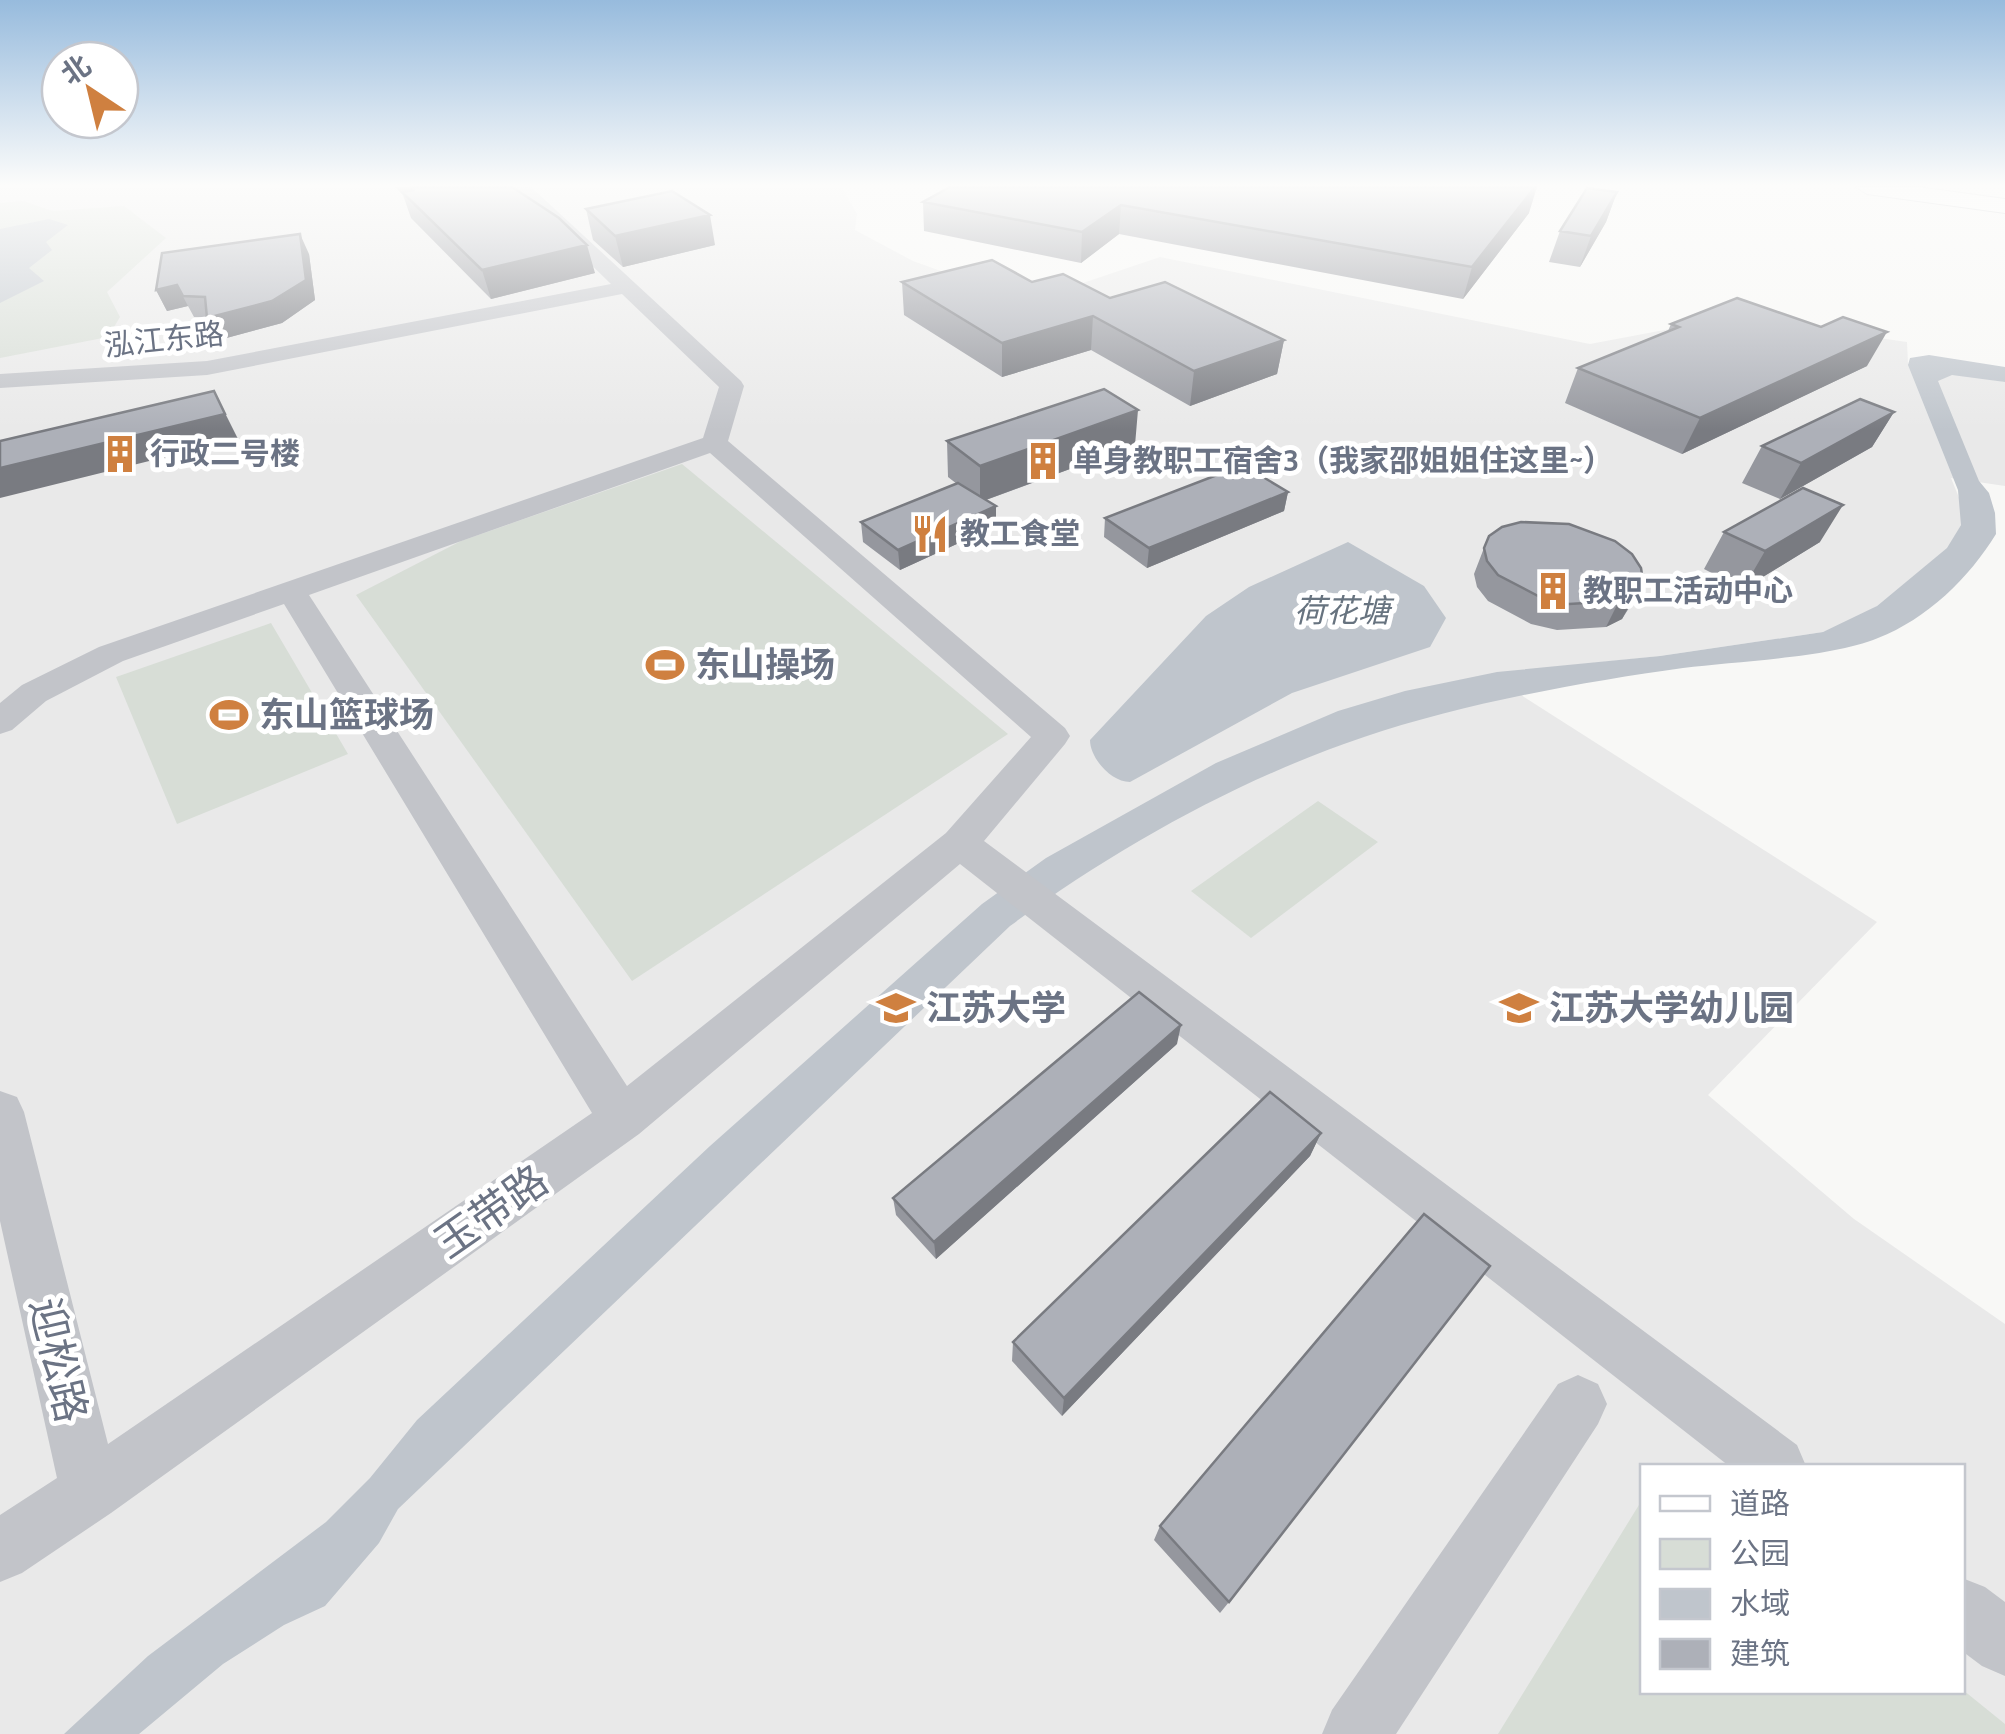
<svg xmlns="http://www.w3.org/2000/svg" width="2005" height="1734" viewBox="0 0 2005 1734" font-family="Cabin,'Noto Sans SC',sans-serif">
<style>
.built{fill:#e9e9e9;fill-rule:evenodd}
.green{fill:#d7ddd6}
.water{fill:#bfc5cc}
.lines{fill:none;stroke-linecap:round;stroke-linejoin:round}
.major-casing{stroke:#b6b8bd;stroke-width:2}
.minor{fill:#c2c4c9;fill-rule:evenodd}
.major{fill:#fff;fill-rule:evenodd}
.wall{fill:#95979e}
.shaded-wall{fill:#797b81}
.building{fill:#adb0b8;stroke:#797b81;stroke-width:2.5}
.labels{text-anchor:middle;stroke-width:10;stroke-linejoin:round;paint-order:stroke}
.far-street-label{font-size:30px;fill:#6b7384;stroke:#fff}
.far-poi-label{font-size:30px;font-weight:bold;fill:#6b7384;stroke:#fff;text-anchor:start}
.far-water-label{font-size:32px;font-style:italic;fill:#67737f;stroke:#fff}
.poi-label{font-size:35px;font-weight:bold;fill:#6b7384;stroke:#fff;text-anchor:start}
.near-street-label{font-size:42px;fill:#6b7384;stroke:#fff}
</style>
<rect width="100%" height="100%" fill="#f8f8f6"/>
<path class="built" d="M0,187H842L857,214L855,230L913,261L963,279L1080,284L1160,257L1590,344L1733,317L1907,342L1908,364L2005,382V486L1951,478L1962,505L1961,525L1948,548L1877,606L1853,621L1823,632L1660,656L1498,673L1524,697L1877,922L1708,1095L1854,1219L2005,1324V1734H0ZM1642,1466H1962V1692H1642Z"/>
<path class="green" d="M23,201L53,211L124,206L166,238L107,292L120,317L108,337L0,358V203Z
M682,464L1008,734L632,981L356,595L461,541Z
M271,623L348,754L177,824L116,677Z
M1318,801L1378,842L1251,938L1191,891Z
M1642,1500V1692L1963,1690L2005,1724V1734H1498Z"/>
<path class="water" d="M49,219L68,225L46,242L52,250L29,268L44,281L0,303V229Z
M1929,355L2005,367V382L1952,375L1938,381L1979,481L1989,493L1995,513L1996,534C1969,578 1927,619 1878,638C1829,658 1738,661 1683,668C1582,682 1461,704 1364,737C1239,779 1116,848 1010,926L398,1509L379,1543L325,1606L284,1625L223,1664L139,1734H64L148,1656L326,1522L370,1478L417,1420L710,1146L982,904L1046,858L1216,763L1338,711L1405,691L1497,672L1660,656L1823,632L1877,606L1947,548L1961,525L1958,490L1908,365L1910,358Z
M1348,542L1424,586L1446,618L1430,647L1292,693L1130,782C1111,782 1090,758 1090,740L1206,616L1249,587Z"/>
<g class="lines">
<g class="major-casing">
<path id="major" d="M1856,187H1918L2005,199V213L1867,194Z"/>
</g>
<path class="minor" d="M511,187H531L741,381L744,386L728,441L1065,728L1070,736L1065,744L984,841L1797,1445L1806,1466H1729L960,864L639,1134L111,1513L22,1573L0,1582V1515L57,1478L0,1221V1091L17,1097L24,1112L108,1444L592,1113L284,604L123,661L46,701L12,730L0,734V703L22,685L99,647L703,438L719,387L622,294L207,375L0,388V374L207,361L611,284ZM710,453L1031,737L946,833L627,1086L309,595Z
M1578,1375L1598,1384L1607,1404L1598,1424L1396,1734H1322L1332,1710L1558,1384Z
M1962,1578L1985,1587L2005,1602V1676L1982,1666L1962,1651Z"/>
<use href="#major" class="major"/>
</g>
<path class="wall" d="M395,187H512L595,273L491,299L411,218L403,195Z
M1617,192L1606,222L1580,267L1549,262L1560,231Z
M923,202L1529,213L1463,299L1119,234L1081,263L924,231Z
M586,209L715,245L623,267L593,240Z
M309,254L315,300L282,323L219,340L207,318L194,317L188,306L167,311L156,290Z
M902,282H1032L1110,298L1284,340L1277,374L1190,406L1091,350L1002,377L904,315Z
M1671,324L1867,366L1682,454L1565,403L1578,368L1668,331Z
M1894,412L1872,447L1780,499L1742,483L1762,446Z
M947,441L1135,445L986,500L996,506V526L900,570L863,542L861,522L957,484L948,477Z
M1288,492L1284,511L1147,568L1104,537L1105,518Z
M1502,527L1629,608L1622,619L1606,627L1557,630L1531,624L1488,601L1477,587L1474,574L1484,548Z
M1724,532L1820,542L1743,589L1704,569Z
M1177,1044L936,1259L896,1215L893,1198Z
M1321,1133L1310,1156L1062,1416L1012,1361L1013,1342Z
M1160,1526L1229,1602L1220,1613L1154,1540Z"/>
<path class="shaded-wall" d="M1535,187H1537L1529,213L1463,299L1472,267Z
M1617,192L1606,222L1580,267L1591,236Z
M1121,205L1119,234L1081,263L1082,232Z
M710,215L715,245L623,267L615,236Z
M300,234L309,254L315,300L282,323L219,340L207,318Z
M587,245L595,273L491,299L482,270Z
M177,285L188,306L167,311L156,290Z
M1093,316L1091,350L1002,377V343Z
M1887,332L1867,366L1682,454L1700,418Z
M1284,340L1277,374L1190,406L1194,371Z
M214,391L238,439L0,498V468Z
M1138,410L1135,445L980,502V466Z
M1894,412L1872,447L1780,499L1801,463Z
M1288,492L1284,511L1147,568L1149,548Z
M1843,505L1820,542L1743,589L1765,551Z
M996,506V526L900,570L898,550Z
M1643,581L1622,619L1606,627L1619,601Z
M1181,1025L1177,1044L936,1259L934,1242Z
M1321,1133L1310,1156L1062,1416L1064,1398Z"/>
<path class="building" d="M411,187H512L559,218L587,245L482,270L402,192L413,190Z
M950,187H1535L1472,267L1121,205L1082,232L923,202Z
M1587,188L1617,192L1591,236L1560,231Z
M672,191L710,215L615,236L586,209Z
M300,234L306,280L272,301L207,318L205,297L183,296L177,285L156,290L162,253Z
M992,260L1032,282L1063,274L1110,298L1165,282L1284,340L1194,371L1093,316L1002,343L902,282Z
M1737,298L1821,327L1843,317L1887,332L1700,418L1578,368L1679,327L1671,324Z
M1104,389L1138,410L980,466L947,441Z
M214,391L225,414L0,468V441Z
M1860,399L1894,412L1801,463L1762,446Z
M1243,465L1288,492L1149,548L1105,518Z
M958,483L996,506L898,550L861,522Z
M1803,488L1843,505L1765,551L1724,532Z
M1521,522L1569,524L1615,541L1632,554L1641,568L1643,581L1635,593L1619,601L1569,604L1542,598L1498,575L1487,561L1484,548L1489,536L1502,527Z
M1139,992L1181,1025L934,1242L893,1198Z
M1270,1092L1321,1133L1064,1398L1013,1342Z
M1424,1214L1490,1266L1229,1602L1160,1526Z"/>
<linearGradient id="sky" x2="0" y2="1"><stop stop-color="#97bbdd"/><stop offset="0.43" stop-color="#fcfcfb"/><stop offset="1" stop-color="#fcfcfb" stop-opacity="0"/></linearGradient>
<rect width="2005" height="430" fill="url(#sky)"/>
<defs>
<g id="building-bare" transform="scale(3)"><path d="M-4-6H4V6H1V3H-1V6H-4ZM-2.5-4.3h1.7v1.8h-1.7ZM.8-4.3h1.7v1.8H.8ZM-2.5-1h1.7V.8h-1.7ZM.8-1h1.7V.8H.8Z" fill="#cf8040" stroke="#fff" stroke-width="2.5" paint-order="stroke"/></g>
<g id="restaurant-bare" transform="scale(3)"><path d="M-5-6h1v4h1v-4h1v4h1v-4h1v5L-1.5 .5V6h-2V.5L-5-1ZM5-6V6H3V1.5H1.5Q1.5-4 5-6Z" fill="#cf8040" stroke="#fff" stroke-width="2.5" paint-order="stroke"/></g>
<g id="stadium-bare" transform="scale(3)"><path d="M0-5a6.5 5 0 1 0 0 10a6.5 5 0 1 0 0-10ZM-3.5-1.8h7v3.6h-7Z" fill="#cf8040" stroke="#fff" stroke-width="2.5" paint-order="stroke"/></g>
<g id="university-bare" transform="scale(3)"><path d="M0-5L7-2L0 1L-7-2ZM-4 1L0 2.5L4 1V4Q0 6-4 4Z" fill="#cf8040" stroke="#fff" stroke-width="2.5" paint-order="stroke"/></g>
<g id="school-bare" transform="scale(3)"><path d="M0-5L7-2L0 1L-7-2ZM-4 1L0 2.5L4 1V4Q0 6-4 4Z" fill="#cf8040" stroke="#fff" stroke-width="2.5" paint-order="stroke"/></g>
</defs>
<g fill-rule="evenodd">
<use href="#building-bare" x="120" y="454"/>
<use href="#building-bare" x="1043" y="461"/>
<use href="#restaurant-bare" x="930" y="534"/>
<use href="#building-bare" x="1553" y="591"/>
<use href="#stadium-bare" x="665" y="665"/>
<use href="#stadium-bare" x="229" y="715"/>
<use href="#university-bare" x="896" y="1008"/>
<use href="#school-bare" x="1519" y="1008"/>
</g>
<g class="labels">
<g class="far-street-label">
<text transform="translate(164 340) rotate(-6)" y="10">泓江东路</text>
</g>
<g class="far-poi-label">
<text x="150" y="464">行政二号楼</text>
<text x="1073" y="471">单身教职工宿舍3（我家邵姐姐住这里~）</text>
<text x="960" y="544">教工食堂</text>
<text x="1583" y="601">教职工活动中心</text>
</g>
<g class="far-water-label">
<text x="1342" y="622">荷花塘</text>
</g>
<g class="poi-label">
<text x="695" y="677">东山操场</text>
<text x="259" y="727">东山篮球场</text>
<text x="926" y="1020">江苏大学</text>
<text x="1549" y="1020">江苏大学幼儿园</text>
</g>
<g class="near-street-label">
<text transform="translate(491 1211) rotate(-35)" y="15">玉带路</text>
<text transform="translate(59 1360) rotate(77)" y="15">迎松路</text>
</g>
</g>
<rect x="1640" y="1464" width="325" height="230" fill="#ffffff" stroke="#c4c7ce" stroke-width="2.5"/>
<rect x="1660" y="1496" width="50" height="15" fill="#ffffff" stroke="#c4c7ce" stroke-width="2.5"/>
<text x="1730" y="1514" font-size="30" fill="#6b7384">道路</text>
<rect x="1660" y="1539" width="50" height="30" fill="#d7ddd6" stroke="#c4c7ce" stroke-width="2.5"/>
<text x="1730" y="1564" font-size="30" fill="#6b7384">公园</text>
<rect x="1660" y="1589" width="50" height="30" fill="#bfc5cc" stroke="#c4c7ce" stroke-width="2.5"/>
<text x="1730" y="1614" font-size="30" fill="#6b7384">水域</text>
<rect x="1660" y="1639" width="50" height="30" fill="#adb0b8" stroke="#c4c7ce" stroke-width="2.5"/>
<text x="1730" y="1664" font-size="30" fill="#6b7384">建筑</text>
<g transform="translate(90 90) rotate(325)"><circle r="48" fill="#ffffff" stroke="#c4c7ce" stroke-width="2.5"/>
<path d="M0-8L18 38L0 25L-18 38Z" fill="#cf8040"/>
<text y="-15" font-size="28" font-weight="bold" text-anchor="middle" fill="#6b7384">北</text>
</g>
</svg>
